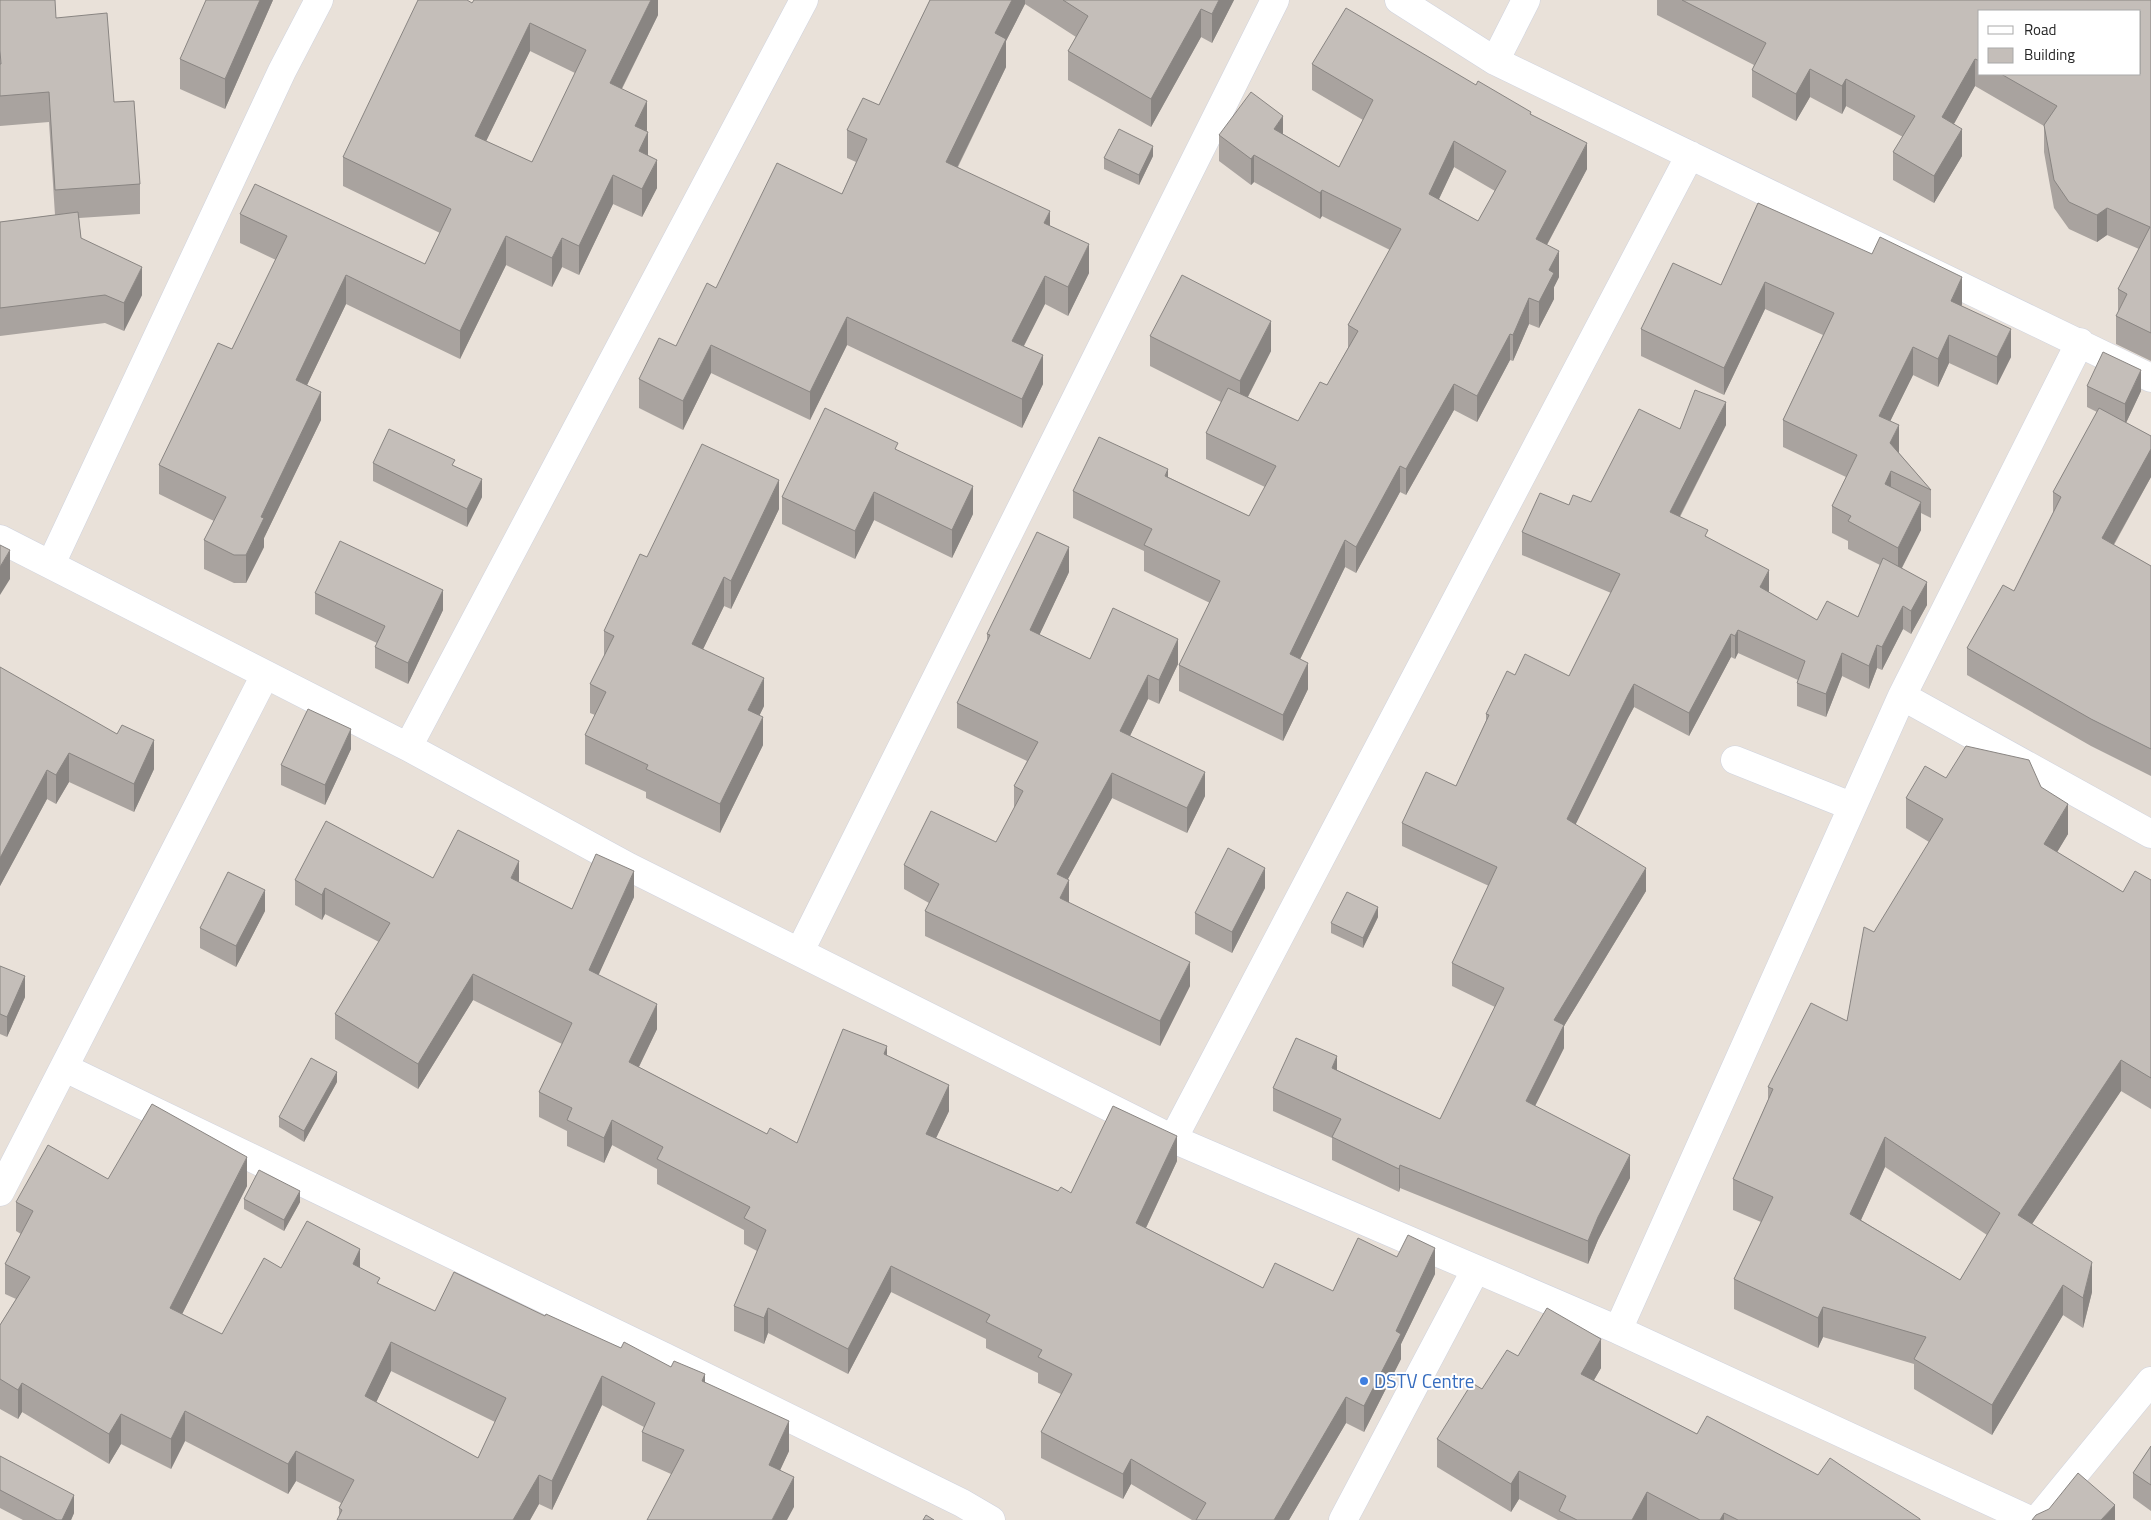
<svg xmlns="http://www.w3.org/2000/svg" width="2151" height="1520" viewBox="0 0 2151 1520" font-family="'Titillium Web',sans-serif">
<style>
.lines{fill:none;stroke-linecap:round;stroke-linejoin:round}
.minor-casing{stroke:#cfd3df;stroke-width:29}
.minor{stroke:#fff;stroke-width:28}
.wall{fill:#a9a39f;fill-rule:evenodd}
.shaded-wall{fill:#898582}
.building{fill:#c4beb9;stroke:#898582;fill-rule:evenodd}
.shop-dot{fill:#3f7fe0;stroke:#fff;stroke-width:2}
.labels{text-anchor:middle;stroke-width:4;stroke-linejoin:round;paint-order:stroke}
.shop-label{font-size:19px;fill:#366cbe;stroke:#fff;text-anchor:start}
</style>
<rect width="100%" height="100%" fill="#e9e1d9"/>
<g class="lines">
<g class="minor-casing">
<path id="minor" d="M1399,0L1495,61L2151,378
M1495,61L1526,0
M0,539L408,747L629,867L1173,1139L1618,1330L2030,1520
M51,564L282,71L319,0
M1902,696L2151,834
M408,747L804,0
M1735,760L1851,806
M800,951L1275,0
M65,1068L665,1357L962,1503L991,1520
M1173,1139L1690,155
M0,1192L265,675
M1618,1330L1902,696L2080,342
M1343,1520L1476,1269
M2037,1520L2151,1381"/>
</g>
<use href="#minor" class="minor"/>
</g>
<path class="wall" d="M0,0L56,18L114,102L140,184V214L79,218L81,238L142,295L124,331L105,323L0,336V222L55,215L49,122L0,126Z
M273,0L225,109L180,89V59Z
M658,0V15L622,89L647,130L646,131L648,156L657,188L642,217L613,204L579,275L562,267L552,287L506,265L460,359L346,304L307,385L321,420L264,538V547L246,583H234L204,569V540L214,521L159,494V465L232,349L276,260L240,243V214L425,264L440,233L343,186V157L472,3ZM530,51L575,73L532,162L486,141Z
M930,0H1234L1212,43L1201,37L1151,127L1068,80V51L1076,37L1025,4L1006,41V67L958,167L1050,226L1089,273L1068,316L1045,304L1024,346L1043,384L1022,428L847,345L810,420L711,373L683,430L639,408V379L676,346L716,288L842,194L856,162L847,158V130L879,105Z
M1657,0H2151V361L2116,344V316L2118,313V289L2139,249L2107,235L2097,242L2069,229L2054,208L2044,152V126L1975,86L1954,124L1962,156L1934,203L1893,180V152L1903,137L1846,106L1842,114L1810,97L1796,121L1752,97V70L1754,65L1657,15ZM1980,11L2140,74H1980Z
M1312,64L1476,85L1531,114L1587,169L1547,245L1559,277L1554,287V299L1539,328L1529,324L1513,361L1510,360L1477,422L1454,410L1406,495L1400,492L1356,573L1345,567L1300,659L1308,689L1283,741L1179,691V665L1210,603L1144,571V551L1073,518V491L1168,477L1249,516L1265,487L1206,459V433L1221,402L1150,366V336L1271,351L1248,397L1298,421L1327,385L1348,348V325L1390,250L1322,216L1320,219L1254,182L1251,185L1219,161V135L1283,134L1339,167L1363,120L1312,90ZM1454,167L1495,191L1478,221L1439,199Z
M1153,156L1139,185L1104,169V158Z
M1758,203L1962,304V306L2011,357L1997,385L1949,363L1938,387L1913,375L1890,421L1899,453L1931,490V518L1921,513V530L1902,568L1927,605L1911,634L1903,629L1882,670L1877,668L1869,689L1842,676L1826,717L1797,706V683L1798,680L1738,653L1735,659L1731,657L1689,736L1634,707L1628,718L1575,824L1646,891L1564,1026V1048L1535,1106L1630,1178L1598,1240L1588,1264L1400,1188L1399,1192L1332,1160V1138L1273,1111V1088L1337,1070L1440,1119L1495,1007L1452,986V963L1489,886L1402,846V823L1456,786L1486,721V714L1515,675L1569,676L1611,593L1522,555V532L1569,505L1591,502L1680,429L1726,425L1680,517L1708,538L1769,593L1817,620L1858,617L1880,565L1848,549V541L1832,533V506L1846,477L1783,447V420L1823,335L1765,309L1724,395L1641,356V329L1721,285Z
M2087,386L2141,391L2126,423L2151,436V477L2114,545L2151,566V776L2091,746L1967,675V648L2014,591L2053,513V492L2097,412L2087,407Z
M898,450L973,514L952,558L874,520L855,559L782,524V497Z
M373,463L455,466L482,497L467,527L373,481Z
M779,509L731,609L724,606L703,649L764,706L759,716L763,745L720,833L646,798V792L585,764V735L595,715L590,713V684L604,657V631L647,557Z
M1069,572L1039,635L1090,659L1178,664L1159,704L1148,699L1130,736L1205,796L1187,833L1112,798L1068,879L1069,903L1190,986L1160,1046L925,936V911L929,903L904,889V865L996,842L1014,809V786L1027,761L957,728V703L987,642V634Z
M315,593L443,610L408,684L375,668V647L377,643L315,614Z
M0,667L154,769L134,812L69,782L56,804L47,799L0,886Z
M351,749L325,805L281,785V765Z
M1946,778L2041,787L2068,834L2057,852L2123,892L2151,880V1109L2121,1091L2032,1224L2092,1292L2083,1328L2063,1315L1992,1435L1914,1389V1364L1823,1337L1818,1348L1734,1309V1279L1761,1222L1733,1210V1179L1768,1100V1087L1847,1021L1929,842L1906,828V798ZM1885,1167L1987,1235L1960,1280L1861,1220Z
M433,878L519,882L572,909L634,897L598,975L657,1029L639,1067L767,1134L797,1143L887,1056L949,1111L936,1138L1058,1191L1071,1193L1177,1161L1146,1228L1263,1288L1333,1291L1435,1274L1401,1344V1359L1364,1432L1346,1423L1289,1520H1192L1131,1484L1123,1499L1041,1458V1432L1061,1394L1038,1383V1373L986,1348V1339L891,1292L848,1374L768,1333L764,1344L734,1331V1306L757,1251L744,1244V1230L657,1184V1169L612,1145L604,1163L567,1146V1131L539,1117V1092L562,1044L473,1000L418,1089L335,1039V1014L379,942L325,914L322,920L295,905V880Z
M1265,888L1232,953L1195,934V913Z
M265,911L236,967L200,948V928Z
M1378,917L1363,948L1331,933V923Z
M0,966L25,997L7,1037L0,1034Z
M337,1082L304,1142L279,1127V1117Z
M108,1179L247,1186L182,1314L222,1334L281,1268H360L380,1285L435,1311L545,1316L621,1348L671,1367L705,1382L789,1451L780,1470L794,1507L671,1474L642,1461V1432L644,1427L602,1405L552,1510L539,1504L530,1520H337L339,1516V1508L341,1503L296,1481L288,1494L185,1441L171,1469L121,1444L109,1464L22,1412L18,1419L0,1409V1325L16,1299L5,1294V1264L21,1234L16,1231V1202ZM391,1371L495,1422L478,1458L376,1402Z
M244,1199L300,1202L284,1231L244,1209Z
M1518,1356L1601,1368L1594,1380L1697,1434L1818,1475L1920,1520H1558L1519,1499L1511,1512L1437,1467V1439L1482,1389Z
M2151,1446V1511L2133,1498V1473Z
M0,1456L74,1513L71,1520H23L0,1508Z"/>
<path class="shaded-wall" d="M260,0H273L225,109V79Z
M651,0H658V15L610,112V83Z
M1012,0H1025V4L1006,41V67L946,190V162L995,33Z
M1219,0H1234L1212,43V14Z
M1201,9V37L1151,127V99Z
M530,23V51L475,164V136Z
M1975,59V86L1942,145V117Z
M1810,69V97L1796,121V94Z
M1846,79V106L1842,114V86Z
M647,101V130L635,155V126Z
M1283,116V142L1274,129Z
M1962,129V156L1934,203V176Z
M648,132V161L639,151Z
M1454,141V167L1429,220V194Z
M1587,143V169L1536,265V239Z
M1153,146V156L1139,185V175Z
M1254,155V182L1251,185V159Z
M657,160V188L642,217V189Z
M613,175V204L579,275V246Z
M1322,190V216L1320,219V193Z
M2107,208V235L2097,242V215Z
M1050,211V240L1044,223Z
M506,236V265L460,359V331Z
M562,238V267L552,287V258Z
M1089,244V273L1068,316V287Z
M1559,251V277L1554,287V299L1539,328V302L1549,270Z
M142,267V295L124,331V303Z
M346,275V304L296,408V380Z
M1045,276V304L1012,369V341Z
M1962,277V304L1951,328V301Z
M1765,282V309L1724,395V368Z
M1529,298V324L1513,361V335Z
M847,317V345L810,420V392Z
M1271,321V351L1240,412V381Z
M2011,329V357L1997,385V357Z
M1510,334V360L1477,422V396Z
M1949,335V363L1938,387V359Z
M711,345V373L683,430V401Z
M1913,347V375L1879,444V416Z
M1043,355V384L1022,428V399Z
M2141,370V391L2125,425V404Z
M1454,384V410L1406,495V469Z
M321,392V420L264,538V547L246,583V555L261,517Z
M1726,402V425L1670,535V512Z
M1899,425V453L1890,471V443Z
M2151,449V477L2102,565V538Z
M1400,466V492L1356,573V547Z
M1168,469V495L1165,476Z
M1891,471V499L1885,484Z
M482,479V497L467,527V509Z
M779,480V509L731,609V581Z
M973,486V514L952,558V530Z
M874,492V520L855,559V531Z
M1921,502V530L1898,575V548Z
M1345,540V567L1290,680V654Z
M1069,547V572L1030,655V630Z
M10,550V579L0,595V567Z
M1769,570V593L1760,587Z
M724,577V606L692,672V644Z
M1927,582V605L1911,634V611Z
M443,590V610L408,684V663Z
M1903,606V629L1882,670V647Z
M1738,630V653L1735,659V636Z
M1731,634V657L1689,736V713Z
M1178,639V664L1159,704V680Z
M1877,645V668L1869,689V666Z
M1842,653V676L1826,717V694Z
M1308,663V689L1283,741V715Z
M1148,675V699L1120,756V731Z
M764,678V706L748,739V710Z
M1634,684V707L1628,718L1567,842V819L1628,695Z
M763,717V745L720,833V804Z
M351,729V749L325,805V785Z
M154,740V769L134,812V784Z
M69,753V782L56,804V775Z
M47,770V799L0,886V858Z
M1205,772V796L1187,833V808Z
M1112,773V798L1057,899V874Z
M2068,804V834L2044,874V844Z
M519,861V887L511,878Z
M1265,868V888L1232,953V932Z
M1646,868V891L1564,1026V1048L1526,1124V1101L1554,1020Z
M634,871V897L589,996V970Z
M1069,880V904L1060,898Z
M325,888V914L322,920V895Z
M265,890V911L236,967V946Z
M1378,907V917L1363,948V938Z
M1190,962V986L1160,1046V1021Z
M473,974V1000L418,1089V1064Z
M25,976V997L7,1037V1017Z
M657,1004V1029L629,1087V1062Z
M887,1046V1072L884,1054Z
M1337,1056V1079L1332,1068Z
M2121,1060V1091L2018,1245V1215Z
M337,1072V1082L304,1142V1131Z
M949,1085V1111L926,1159V1134Z
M612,1120V1145L604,1163V1138Z
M1177,1136V1161L1136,1249V1223Z
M1885,1137V1167L1850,1244V1214Z
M1630,1155V1178L1598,1240L1588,1264V1241L1598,1217Z
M247,1157V1186L170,1338V1308Z
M1400,1165V1188L1399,1192V1169Z
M300,1191V1202L284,1231V1220Z
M1435,1248V1274L1401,1344V1359L1364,1432V1406L1396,1331Z
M360,1249V1279L353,1264Z
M2092,1262V1292L2083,1328V1298Z
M891,1266V1292L848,1374V1349Z
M2063,1285V1315L1992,1435V1405Z
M1823,1307V1337L1818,1348V1318Z
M768,1308V1333L764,1344V1318Z
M1601,1339V1368L1581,1402V1374Z
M391,1342V1371L365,1426V1396Z
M705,1374V1404L702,1381Z
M602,1376V1405L552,1510V1481Z
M22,1383V1412L18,1419V1390Z
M1346,1397V1423L1289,1520H1274Z
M185,1411V1441L171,1469V1439Z
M121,1414V1444L109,1464V1434Z
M789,1421V1451L769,1494V1465Z
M296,1451V1481L288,1494V1464Z
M1131,1459V1484L1123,1499V1474Z
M1519,1471V1499L1511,1512V1484Z
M539,1475V1504L530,1520H513Z
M794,1477V1507L787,1520H772Z
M1647,1492V1520H1632Z
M74,1495V1513L71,1520H62Z
M2115,1505V1520H2101Z
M1724,1513V1520H1720Z"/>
<path class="building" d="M0,0H55L56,18L107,13L114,102L134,101L140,184L55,190L49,92L0,96V64H1L0,51Z
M206,0H260L225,79L180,59Z
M418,0H467L472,3L474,0H651L610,83L647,101L635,126L648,132L639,151L657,160L642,189L613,175L579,246L562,238L552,258L506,236L460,331L346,275L296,380L321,392L261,517L264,518L246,555H234L204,540L226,497L159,465L218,343L232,349L287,236L240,214L255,184L425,264L451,209L343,157ZM530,23L586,50L532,162L475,136Z
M930,0H1012L995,33L1006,39L946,162L1050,211L1044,223L1089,244L1068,287L1045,276L1012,341L1043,355L1022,399L847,317L810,392L711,345L683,401L639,379L659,338L676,346L707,283L716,288L777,163L842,194L867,139L847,130L863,98L879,105Z
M1063,0H1219L1212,14L1201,9L1151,99L1068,51L1088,16Z
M1682,0H2151V333L2116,316L2127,294L2118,289L2150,227L2107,208L2097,215L2069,202L2054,180L2044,125L2057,106L2001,74H2140V11H1980V61L1975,59L1942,117L1962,129L1934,176L1893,152L1915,116L1846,79L1842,86L1810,69L1796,94L1752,70L1766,43Z
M1346,8L1476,85L1478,81L1531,112L1530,114L1587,143L1536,239L1559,251L1549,270L1554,273L1539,302L1529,298L1513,335L1510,334L1477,396L1454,384L1406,469L1400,466L1356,547L1345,540L1290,654L1308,663L1283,715L1179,665L1220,581L1144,545L1152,529L1073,491L1099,437L1168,469L1165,476L1249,516L1276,466L1206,433L1228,388L1298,421L1320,382L1327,385L1358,331L1348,325L1401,229L1322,190L1320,193L1254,155L1251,159L1219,135L1251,92L1283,116L1274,129L1339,167L1373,100L1312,64ZM1454,141L1506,171L1478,221L1429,194Z
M1119,129L1153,146L1139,175L1104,158Z
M1758,203L1872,254L1880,237L1962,277L1951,301L2011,329L1997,357L1949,335L1938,359L1913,347L1879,416L1899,425L1890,443L1931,490L1891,471L1885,484L1921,502L1898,548L1848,521L1851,516L1832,506L1857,455L1783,420L1834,313L1765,282L1724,368L1641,329L1673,263L1721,285Z
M78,212L81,238L142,267L124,303L105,295L0,308V222Z
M1182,275L1271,321L1240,381L1150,336Z
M2103,352L2141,370L2125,404L2087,386Z
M1695,390L1726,402L1670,512L1708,530L1705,536L1769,570L1760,587L1817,620L1827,601L1858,617L1883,558L1927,582L1911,611L1903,606L1882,647L1877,645L1869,666L1842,653L1826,694L1797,683L1805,661L1738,630L1735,636L1731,634L1689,713L1634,684L1628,695L1567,819L1646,868L1554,1020L1564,1025L1526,1101L1630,1155L1598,1217L1588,1241L1400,1165L1399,1169L1332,1137L1341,1119L1273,1088L1296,1038L1337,1056L1332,1068L1440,1119L1504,988L1452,963L1497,867L1402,823L1426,772L1456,786L1489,715L1486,714L1507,671L1515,675L1525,654L1569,676L1620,574L1522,532L1540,493L1569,505L1573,495L1591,502L1639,409L1680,429Z
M825,408L898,443L895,449L973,486L952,530L874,492L855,531L782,497Z
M2099,408L2151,436V449L2102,538L2151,566V749L2091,719L1967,648L2003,585L2014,591L2061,497L2053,492Z
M389,429L455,460L452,465L482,479L467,509L373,463Z
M702,444L779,480L731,581L724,577L692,644L764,678L748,710L763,717L720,804L646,769L648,765L585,735L606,692L590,684L614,636L604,631L640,554L647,557Z
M1037,532L1069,547L1030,630L1090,659L1113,608L1178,639L1159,680L1148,675L1120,731L1205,772L1187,808L1112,773L1057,874L1069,880L1060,898L1190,962L1160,1021L925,911L939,884L904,865L931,811L996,842L1023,791L1014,786L1038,742L957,703L990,635L987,634Z
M340,541L443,590L408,663L375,647L385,626L315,593Z
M0,545L10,550L0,567Z
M0,667L117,734L122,725L154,740L134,784L69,753L56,775L47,770L0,858Z
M308,709L351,729L325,785L281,765Z
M1966,746L2029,760L2041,787L2068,804L2044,844L2123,892L2135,871L2151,880V1078L2121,1060L2018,1215L2092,1262L2083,1298L2063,1285L1992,1405L1914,1359L1926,1337L1823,1307L1818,1318L1734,1279L1773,1197L1733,1179L1773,1089L1768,1087L1811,1003L1847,1021L1864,927L1874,932L1943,819L1906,798L1925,766L1946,778ZM1885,1137L2000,1213L1960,1280L1850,1214Z
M326,821L433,878L458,830L519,861L511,878L572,909L596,854L634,871L589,970L657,1004L629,1062L767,1134L770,1128L797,1143L843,1029L887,1046L884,1054L949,1085L926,1134L1058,1191L1061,1187L1071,1193L1113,1106L1177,1136L1136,1223L1263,1288L1275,1263L1333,1291L1358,1238L1397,1257L1408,1235L1435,1248L1396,1331L1401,1334L1364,1406L1346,1397L1274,1520H1196L1206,1503L1131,1459L1123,1474L1041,1432L1072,1374L1038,1357L1042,1350L986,1322L990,1315L891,1266L848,1349L768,1308L764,1318L734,1306L766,1230L744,1218L750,1207L657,1159L663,1147L612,1120L604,1138L567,1120L572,1108L539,1092L572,1023L473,974L418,1064L335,1014L390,923L325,888L322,895L295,880Z
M1228,848L1265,868L1232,932L1195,913Z
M228,872L265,890L236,946L200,928Z
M1347,892L1378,907L1363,938L1331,923Z
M0,966L25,976L7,1017L0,1014Z
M311,1058L337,1072L304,1131L279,1117Z
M152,1104L247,1157L170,1308L222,1334L264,1258L281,1268L307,1221L360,1249L353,1264L380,1278L377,1283L435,1311L454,1272L545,1316L546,1314L621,1348L624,1342L671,1367L674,1361L705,1374L702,1381L789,1421L769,1465L794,1477L772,1520H647L684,1450L642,1432L655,1403L602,1376L552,1481L539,1475L513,1520H337L342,1510L339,1508L354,1480L296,1451L288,1464L185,1411L171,1439L121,1414L109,1434L22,1383L18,1390L0,1379V1325L30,1277L5,1264L33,1211L16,1202L48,1145L108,1179ZM391,1342L506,1398L478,1458L365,1396Z
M259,1170L300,1191L284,1220L244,1199Z
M1547,1308L1601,1339L1581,1374L1697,1434L1707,1416L1818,1475L1830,1458L1920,1519V1520H1738L1724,1513L1720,1520H1700L1647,1492L1632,1520H1577L1559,1511L1566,1496L1519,1471L1511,1484L1437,1439L1472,1383L1482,1389L1507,1350L1518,1356Z
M2151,1446V1485L2133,1473Z
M0,1456L74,1495L62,1520H57L0,1490Z
M2078,1473L2115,1505L2101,1520H2032L2036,1515L2049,1509Z
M926,1515L934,1520H923Z"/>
<circle class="shop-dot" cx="1364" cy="1381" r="5"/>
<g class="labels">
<g class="shop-label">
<text x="1374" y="1388">DSTV Centre</text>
</g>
</g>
<rect x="1978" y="10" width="162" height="65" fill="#ffffff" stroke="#a9a9a9"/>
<rect x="1988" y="26" width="25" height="8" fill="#ffffff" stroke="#a9a9a9"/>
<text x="2024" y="35" font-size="15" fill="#272727">Road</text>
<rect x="1988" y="48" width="25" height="15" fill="#c4beb9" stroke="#a9a9a9"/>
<text x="2024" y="60" font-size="15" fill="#272727">Building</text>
</svg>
